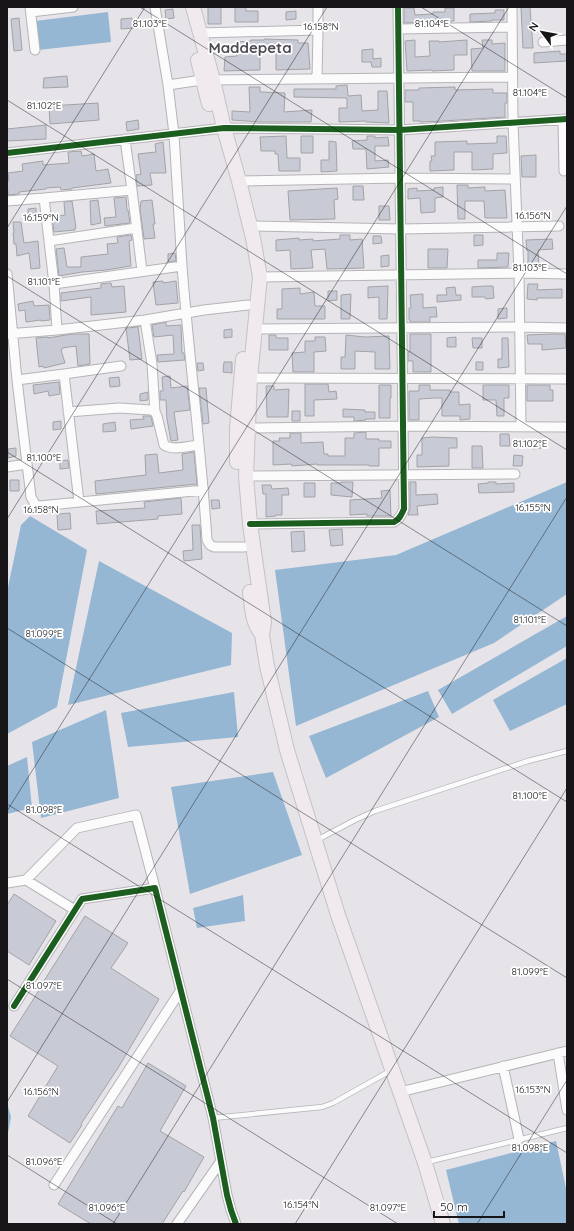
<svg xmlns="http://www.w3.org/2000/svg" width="574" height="1231" viewBox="0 0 574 1231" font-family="Quicksand,sans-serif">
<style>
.water{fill:#96b7d3}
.building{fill:#c8cad6;stroke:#a3a3a6}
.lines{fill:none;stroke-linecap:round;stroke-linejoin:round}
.lane-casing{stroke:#b5b4b7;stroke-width:6}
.street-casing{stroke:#b5b4b7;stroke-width:11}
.primary-casing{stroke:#c3c2c4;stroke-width:16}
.lane{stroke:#fbfbfc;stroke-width:4.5}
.street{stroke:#fbfbfc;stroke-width:9}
.primary{stroke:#f0eaef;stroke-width:14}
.cycleway-casing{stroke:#fff;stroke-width:8}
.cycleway{stroke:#1b5e20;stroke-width:6}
.ticks{fill:none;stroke:#171518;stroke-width:1;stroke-opacity:0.45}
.labels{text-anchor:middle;stroke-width:3.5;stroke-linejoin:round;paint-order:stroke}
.district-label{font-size:15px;font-weight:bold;fill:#4d4a52;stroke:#fff}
.ticks-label{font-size:10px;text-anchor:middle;fill:#171518;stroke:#fff;stroke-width:3.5;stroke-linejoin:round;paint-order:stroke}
</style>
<rect width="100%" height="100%" fill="#e6e4e9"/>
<path class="water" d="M108,12L111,42L38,50L35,21Z
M567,482V594L494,643L296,726L275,570L396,555Z
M30,516L87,550L57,707L7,734V592L21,525Z
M99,561L232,633L231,665L68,705Z
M567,616V646L452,714L438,690Z
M567,658V704L510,731L493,700Z
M428,691L439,717L326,778L309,736Z
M234,692L238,737L128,747L121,713Z
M106,710L119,798L41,818L32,742Z
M27,757L32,808L7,814V766Z
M273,772L302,855L190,894L171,787Z
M243,895L245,921L197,928L193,908Z
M7,1103L11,1117L7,1139Z
M556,1141L567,1193V1224H459L446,1170Z"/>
<path class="building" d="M208,7H221V24H208Z
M235,7H246V11H258V22H235Z
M521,7H530L533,48H523Z
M404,8H414L415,15L433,14V12H445V8H454V21L404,23Z
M173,9L174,18L166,19L165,10Z
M495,10H504V20H492V21L470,22V14L495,13Z
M296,11V19L286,20V12Z
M19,18L22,50L14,51L11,19Z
M132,18L134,28L121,29V19Z
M264,39L298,40V43H308L310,69L276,70V52H260V70L224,71L225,57L237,56L236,42L251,41V40H264Z
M415,40V57L430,56L429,41H439V42L467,40V55H454V70L432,71V70L407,71L405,41Z
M482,40H492V44L505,43V71H472L471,49L483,48Z
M373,49V59L381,58V67H372L371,62H362V50Z
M560,51V54H567V61L534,63V53Z
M67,76L68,87L43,88L44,78Z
M347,85L348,96L361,95L362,111L378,110V91H387L389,123L366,122V121L339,122V108H347V98L294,97V89H336V86Z
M249,87H260V92L285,93L284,112L312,110L311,122H260L232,120V111L250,112Z
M455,87V90L493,89V93H507V103H505V117L444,121L420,122V121H413V102H405V90H419V88Z
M98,103L99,120L50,124L49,106Z
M138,120L139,129L127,131L126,122Z
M46,125V139L7,141V129Z
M286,136L287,158H300V171H279L278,154H275V151H261L260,137Z
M301,136H313V153H301Z
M367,136H375V138L388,137L389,146H375V161L388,160L389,167L367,169L366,149H353L352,141L367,140Z
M497,136H506L507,153L493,154V169L472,170V152H454V170L430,171V161H432L431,156H435V142L467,141V144L497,143Z
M329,141L336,142L337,171L321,172V160H329Z
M163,142L166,173H150L152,185L137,186L136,175L141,174L138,154L156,152L155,144Z
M81,151L82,156L94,154L96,171L108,169L111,183L72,188V189L61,190L60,187L46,188V189L19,192V194L8,195L7,181H9L8,173L23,171L22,164L43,161V165L69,163L68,152Z
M536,155V177H522L521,156Z
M457,185H468V188L485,187V191L505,190L507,218H485L484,201H465V219H458Z
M353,186H363L364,200H353Z
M443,187V197L435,198V212L421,213L420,198L408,199V189L417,188V191L434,190V188Z
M337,188L338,199L334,200L335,219L290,220L288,191Z
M126,197L127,210H128L130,223L105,226L104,218L116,217L114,198Z
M98,200L101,223L91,225L90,201Z
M152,200L155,224H153L155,238L144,239L140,209L141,201Z
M72,201L76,228H75V230L54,232L52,217L65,215L64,202Z
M379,206H389L390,220H379Z
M36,208V216L28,217V209Z
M13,222H21L24,243L38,241L40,268L31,269L29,253L17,256L16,244H14L13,233H14Z
M131,235L132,240L129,241L131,266L106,270L82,272L59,276L56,249L64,248L67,267H81V257L108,254L107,244L118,243L117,237Z
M340,235H350V240L362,239L364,268L327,269L325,249L311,250L313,268L291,269L290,250L276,251V240L299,238V240L313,239V241L340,239Z
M474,235H483V245L474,246Z
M373,236H381L382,243L373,244Z
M552,239L553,249L538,250L539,267H528V250L527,251L526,240Z
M428,249H448L447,268H428Z
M175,253L176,261L168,262V254Z
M497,253H509L508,267L478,268V260H497Z
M389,255V266L381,267V256Z
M163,281V283L176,281L178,303L156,305L153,282Z
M111,283L112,287L124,286L126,312L91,315V297L61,301V293L101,288V284Z
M528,284H538L537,290L562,289V298H537V300L527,299Z
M388,286L387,319H379V297L368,298V287Z
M485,286H493L494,298L486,299L485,297H472V287Z
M455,287L456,295H461V300L437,302V295H447L446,288Z
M300,288V294L314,292L315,306H325V319H277V309H282V289Z
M328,291H337V300L328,301Z
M351,294L350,319H341V295Z
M423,294V308L436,307L437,317H430V322H410V320H409V308H411L410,295Z
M33,301L34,306L49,305L50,320L41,321V320L26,322L25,310L19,311L18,304Z
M507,308V318L498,319V309Z
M166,322V326L181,325L182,353H184L185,360L158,362L157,355L174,354L173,335L154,337L152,325Z
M138,327L142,359L130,360L126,328Z
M232,329V337L224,338V330Z
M72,334H89L90,364L78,366L76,346L62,348V350H61L65,363L44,368L43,366L39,367L36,338L48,337V338Z
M410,334H431V372H413V361H408V352H410Z
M552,334H565L566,348L542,350V344H528L527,335Z
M269,335H276V338H288V350H269Z
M346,335L365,337L389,336L390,369H375V352L355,351V369H341V357H345Z
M315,337H325L326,351L314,352V372H293L292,353L305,352V341H315Z
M456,337V347H447V338Z
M472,338H482V348H473Z
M502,338H508L509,367L498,368V359H502Z
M224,362H232V373L223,372Z
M476,362H483V370H476Z
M197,363H203L204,370L198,371Z
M170,376L171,388L187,386L190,410L174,412L178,440L171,441L167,419L166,400H160V391H163L162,377Z
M119,377L120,386L110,387L109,378Z
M59,382L60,394L49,396L48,391L34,394L33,385Z
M305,384H328L329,392L336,391L337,399L314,400V416H305Z
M379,385H391V398H390V418H379Z
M419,385H430V390H450V392H459V405L470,404V419L460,420V416H442V398H435L419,399V420H409V391H419Z
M483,385H509V398H504V416H497L496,400H483Z
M527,385H550V390H553V401H527Z
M266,386H274V390L289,389L288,417H267Z
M199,388H206L209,423L203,424Z
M148,392V400L140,401V394Z
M343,409L365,410V412H375V419H366V420L354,421V417H343Z
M292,411H300V421H292Z
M143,416H151L153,426L131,429L130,420L144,419Z
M61,421V429L53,430V422Z
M115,422L116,431L103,432V424Z
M366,432V439H379V441H391V448H379V466H369V465H317V464L292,466L291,464L273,465V441H280L279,438H290V433H301V443L323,442L324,454H328V456H345V438H354V433Z
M500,434H509L510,446H500Z
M432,437L457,438V448H449V466L417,467V455H422V438Z
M542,439V448L533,449V440Z
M472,446H482L483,468H472Z
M16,448V456L8,458V449Z
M194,452L197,484L96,494L95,481L146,475L145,455L157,454L159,473L183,470L182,454Z
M514,455L523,456L522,466H513Z
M60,461L68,460L69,468L60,469Z
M10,480H19V491H10Z
M341,482H353L352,497L331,495V483H341Z
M410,482H416V495L437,494L438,504L417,506L418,515H408L410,509Z
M488,482H496V484L514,483V492L479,493L478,484L488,483Z
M304,483H315V497H304Z
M262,485H271L272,489L288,488L289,495H282V515H276V516L266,517V494H263Z
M390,490L391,516H367V514L350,515V500L382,498L381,491Z
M181,498L182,514L158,516V519L97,524L96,511L145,508L144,502Z
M211,500H219L220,508L212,509Z
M70,513L71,529L58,530L57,514Z
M192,525H200L202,559L184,561L183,551L193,550Z
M342,529L343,545L331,546L329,530Z
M304,531L305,551L292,552L291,532Z
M14,894L56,921L29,965L7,951V905Z
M85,916L128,943L111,968L159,999L118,1068L81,1124L82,1125L70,1143L28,1116L58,1066L10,1036L43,984H42Z
M148,1063L186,1086L160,1131L204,1157L184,1192L183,1191L162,1224H91L58,1204L118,1106L122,1108Z"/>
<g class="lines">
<g class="lane-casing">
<path id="lane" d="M317,840L355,820L375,811L528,761L567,751
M213,1118L322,1107L333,1103L390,1071
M427,1162L567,1128"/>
</g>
<g class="street-casing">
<path id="street" d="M30,7L35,50
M512,7L513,122L519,273L521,426
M31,12L73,7
M399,29L512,27
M200,33L318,30V7
M543,42L567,40
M317,79L318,30
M213,80L512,77
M168,85L202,80
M563,119L564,171
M7,153L224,128L400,130L567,119
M239,181L401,178L515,179
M132,190L142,271
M44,198L132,190L125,139
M7,201L44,198L54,284L57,330
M250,226L401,229L559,226
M49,241L136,228
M182,266C189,357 201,448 207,540L210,545L214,547H244
M7,274L17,380L31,497L35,504L39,506L204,490
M260,277L519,273L567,274
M54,284L182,266L174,134L168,85L155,7
M145,320L152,364L155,412
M255,329L519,327L567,328
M7,334L57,330L145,320L204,310L248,305
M64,374L79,502
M250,378L567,379
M17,380L64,374L121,366
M68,412L119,408L151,410L155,412L157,416L164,445C173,451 188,446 199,445
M247,428L403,426L567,427
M7,467L27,464
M246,476L515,474
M250,524L394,522C400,519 401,515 404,509L398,7
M26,880L77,828L136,815L155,888
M7,883L26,880L75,910
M14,1006L82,899L155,888L213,1118L227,1195L231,1210L236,1224
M558,1053L567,1110
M503,1066L519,1139
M400,1092L567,1051
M54,1185L181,990
M177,1224L221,1161"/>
</g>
<g class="primary-casing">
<path id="primary" d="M193,7L213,80L224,128L239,181L253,238L260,277L250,378L246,476L250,524L264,622L262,635L267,666L287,750L338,915L425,1163L443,1224
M198,60L209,104
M237,462V428L243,359
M250,592C252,607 252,623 262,634"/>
</g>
<use href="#lane" class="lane"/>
<use href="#street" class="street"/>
<use href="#primary" class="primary"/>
<g class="cycleway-casing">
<path id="cycleway" d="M7,153L224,128L400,130L567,119
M250,524L394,522C400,519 401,515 404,509L398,7
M14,1006L82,899L155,888L213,1118L227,1195L231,1210L236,1224"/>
</g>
<use href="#cycleway" class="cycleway"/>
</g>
<path class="ticks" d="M140,7L567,274M421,7L567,98M7,100L567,450M7,228L145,7M7,276L567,626M7,452L567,802M7,519L327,7M7,628L567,978M7,804L567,1153M7,811L509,7M7,979L398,1224M7,1102L567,206M7,1155L117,1224M113,1224L567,497M295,1224L567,788M477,1224L567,1080"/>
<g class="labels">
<g class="district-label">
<text x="250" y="53">Maddepeta</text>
</g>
</g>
<g class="ticks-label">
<text x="150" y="27">81.103°E</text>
<text x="432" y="27">81.104°E</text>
<text x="321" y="30">16.158°N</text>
<text x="530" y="96">81.104°E</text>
<text x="44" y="109">81.102°E</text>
<text x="533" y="219">16.156°N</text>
<text x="41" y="221">16.159°N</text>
<text x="530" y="271">81.103°E</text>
<text x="44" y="285">81.101°E</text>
<text x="530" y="447">81.102°E</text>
<text x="44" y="461">81.100°E</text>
<text x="533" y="511">16.155°N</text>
<text x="41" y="513">16.158°N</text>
<text x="530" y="623">81.101°E</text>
<text x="44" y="637">81.099°E</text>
<text x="530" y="799">81.100°E</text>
<text x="44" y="813">81.098°E</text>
<text x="530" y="975">81.099°E</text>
<text x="44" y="989">81.097°E</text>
<text x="533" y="1093">16.153°N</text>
<text x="41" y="1095">16.156°N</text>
<text x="530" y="1151">81.098°E</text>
<text x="44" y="1165">81.096°E</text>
<text x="301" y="1208">16.154°N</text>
<text x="107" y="1211">81.096°E</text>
<text x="388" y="1211">81.097°E</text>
</g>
<rect width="574" height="1231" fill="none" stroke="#171518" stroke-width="16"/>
<g transform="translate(542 32) rotate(302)" stroke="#ffffff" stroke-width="3" paint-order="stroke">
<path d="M0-3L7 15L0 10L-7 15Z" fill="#171518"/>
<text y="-6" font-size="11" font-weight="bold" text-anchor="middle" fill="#171518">N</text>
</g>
<path d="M434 1211v6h70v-6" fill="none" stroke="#171518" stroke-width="2"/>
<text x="440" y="1211" font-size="12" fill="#171518" stroke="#ffffff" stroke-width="3" paint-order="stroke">50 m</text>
</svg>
